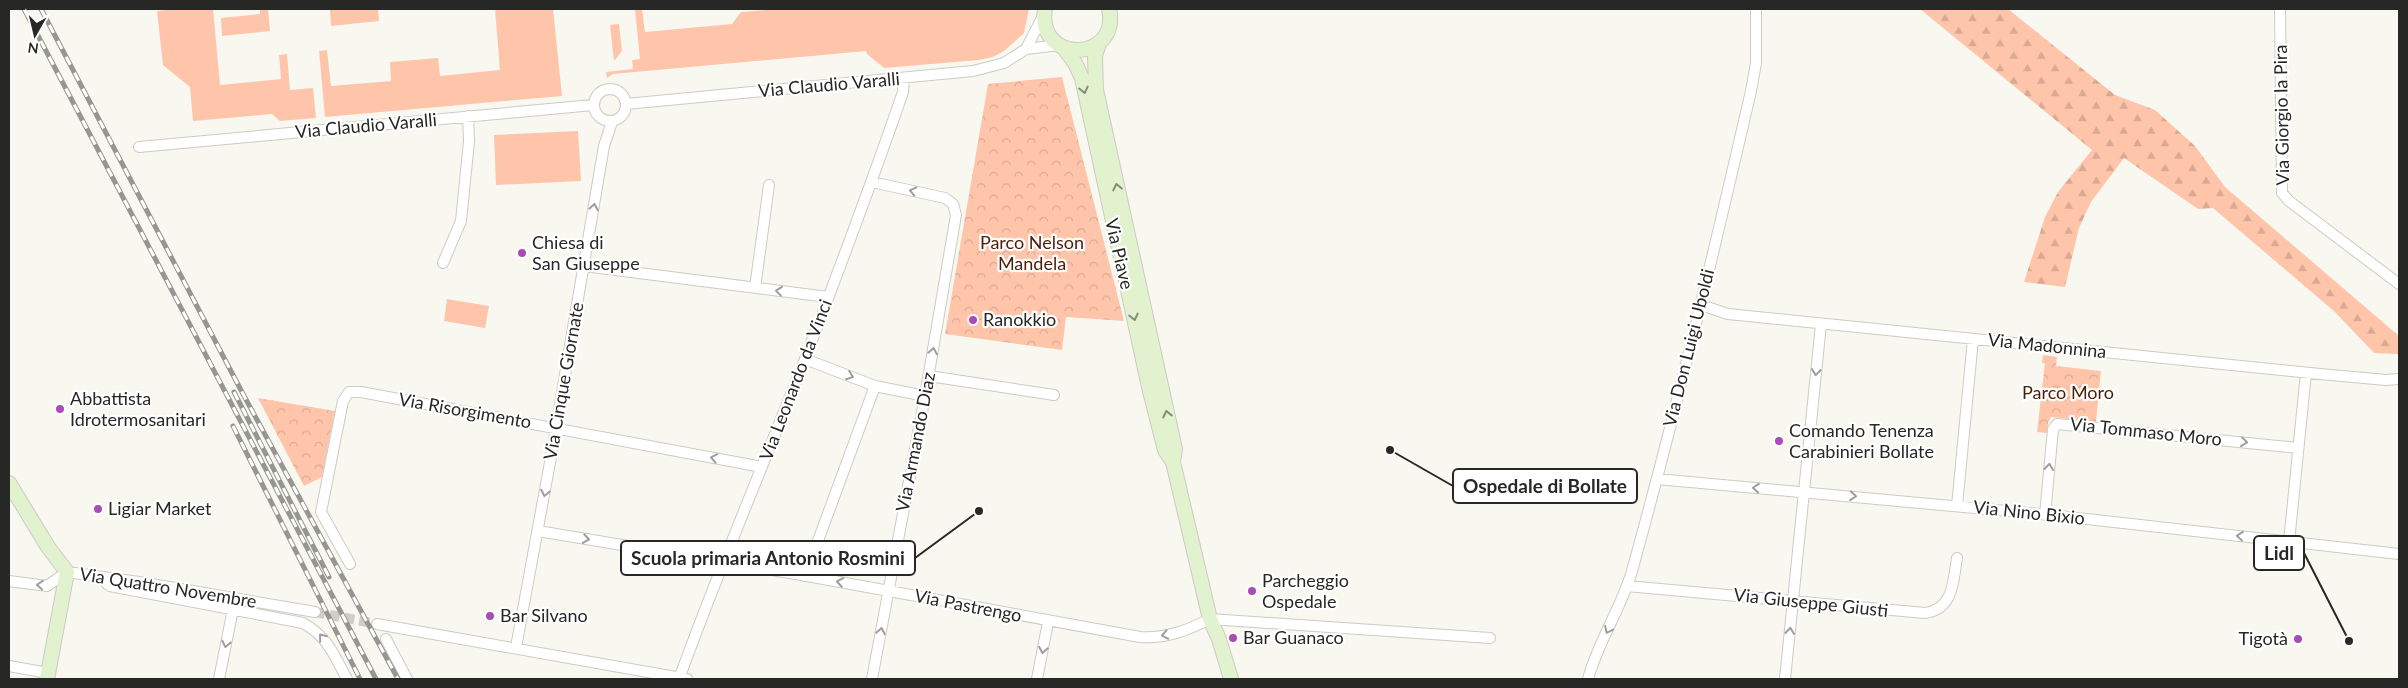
<svg xmlns="http://www.w3.org/2000/svg" width="2408" height="688" viewBox="0 0 2408 688" font-family="Lato,sans-serif">
<style>
.grass{fill:#ffc5ab}
.forest{fill:url(#forest-firs)}
.park{fill:url(#park-crowns)}
.lines{fill:none;stroke-linecap:round;stroke-linejoin:round}
.street-tunnel{stroke:#cecdc7;stroke-width:10;stroke-dasharray:10 5;stroke-linecap:butt}
.street-casing{stroke:#cccbc5;stroke-width:12}
.secondary-casing{stroke:#cccbc5;stroke-width:16}
.street{stroke:#fff;stroke-width:10}
.secondary{stroke:#e2f1ce;stroke-width:14}
.rail-casing{stroke:#969691;stroke-width:5}
.rail{stroke:#fff;stroke-width:3;stroke-dasharray:9;stroke-linecap:butt}
.oneway{stroke:#848c7a}
.oneway2{stroke:#9e9e9d}
.poi-dot{fill:#a94cb6;stroke:#fff;stroke-width:2}
.labels{text-anchor:middle;stroke-width:4.5;stroke-linejoin:round;paint-order:stroke}
.street-label{font-size:18px;fill:#272725;stroke:#fff}
.poi-label{font-size:18px;fill:#272725;stroke:#fff;text-anchor:start}
.park-label{font-size:18px;fill:#4b1e05;stroke:#fff}
.leader{fill:none;stroke:#272725;stroke-width:2}
.callout-dot{fill:#272725;stroke:#fff;stroke-width:2}
.callout{fill:#fff;stroke:#272725;stroke-width:2}
.callout-label{font-size:19px;text-anchor:middle;font-weight:bold;fill:#272725}
</style>
<defs>
<pattern id="forest-firs" width="22" height="20" patternUnits="userSpaceOnUse" patternTransform="scale(1.25)"><rect width="22" height="20" fill="#ffc5ab"/><path d="M5 1l3.5 6h-7zM16 11l3.5 6h-7z" fill="#dba993"/></pattern>
<pattern id="park-crowns" width="20" height="18" patternUnits="userSpaceOnUse" patternTransform="scale(1.25)"><rect width="20" height="18" fill="#ffc5ab"/><path d="M2 6a3 3 0 1 1 6 0M12 15a3 3 0 1 1 6 0" fill="none" stroke="#dba993"/></pattern>
</defs>
<rect width="100%" height="100%" fill="#f8f7f0"/>
<path class="grass" d="M179,9H213L220,85L281,79L279,55L287,54L290,90L313,88L316,118L280,121L272,114L193,121L190,87L163,65L157,11Z
M268,9L270,31L222,36L221,18L260,14V10Z
M330,9H378L379,21L331,26Z
M495,9H553L562,96L325,117L319,51L327,50L331,86L391,81L390,62L438,58L440,76L500,70Z
M635,9H642L645,32L732,24L741,12L779,9H1029L1024,33L1004,51L993,57L979,60L884,68L867,54L866,51L613,74L607,78L606,72L633,69L632,60L640,59Z
M619,24L622,51L614,61L610,25Z
M578,131L581,181L496,185L494,135Z
M447,299L489,306L485,328L444,321Z"/>
<path class="forest" d="M1920,9H2008L2115,95L2155,110L2195,146L2225,187L2399,336V354L2374,353L2335,312L2213,208L2198,209L2124,158L2091,202L2079,228L2065,287L2024,282L2045,217L2058,192L2092,150Z"/>
<path class="park" d="M1062,77L1124,321L1066,317L1062,350L945,334L988,84Z
M2043,355L2057,357L2056,366L2101,371L2096,422L2051,417L2048,423L2047,433L2037,432L2045,363H2042Z
M258,398L335,411L322,477L304,486Z"/>
<g class="lines">
<path class="street-tunnel" d="M315,612L377,624"/>
<g class="street-casing">
<path id="street" d="M2280,9L2282,193L2289,201L2399,284
M1026,49L1044,14
M594 105a16 16 0 1 1 32 0a16 16 0 1 1-32 0Z
M626,104L973,71L1004,63L1026,49L1059,45
M139,147L593,105
M872,182L945,198L953,204L956,215L925,396L872,679
M443,263L461,221L469,141L468,116
M584,266L828,297
M755,288L769,185
M1701,305L1728,314L2320,374L2386,380L2399,379
M805,359L875,386L925,396
M929,376L1054,395
M1657,479L2051,515L2399,554
M1957,506L1973,339
M2045,515L2053,429L2057,424L2298,448
M538,531L796,574L1140,637C1166,639 1188,630 1210,619L1490,638
M2289,542L2306,373
M350,564L321,512L343,401L349,392H361L762,467
M805,576L875,386
M105,577L107,584L110,586L303,623C328,637 334,655 347,679
M9,581L47,586L67,572L146,583L315,612
M1627,586L1925,613C1954,609 1953,581 1957,558
M377,624L687,679
M386,639L407,679
M517,642L551,457L604,146L612,122
M9,666L48,673
M219,679L233,609
M679,679C718,571 763,466 805,359C839,270 872,182 903,92L904,78
M1037,679L1048,622
M1588,679C1598,641 1621,609 1632,571C1676,412 1714,251 1751,91L1756,63V9
M1785,679L1821,324"/>
</g>
<g class="secondary-casing">
<path id="secondary" d="M1045,9C1036,65 1121,62 1109,9
M1099,43L1095,56L1096,90L1175,449L1173,462L1210,619L1219,639L1231,679
M1063,47L1075,63L1082,78L1149,387L1165,450L1173,462
M9,483L48,547L67,572L47,679"/>
</g>
<use href="#street" class="street"/>
<use href="#secondary" class="secondary"/>
<g class="rail-casing">
<path id="rail" d="M24,9L376,679
M41,9L243,394L398,679
M234,392L329,577
M233,426L360,679"/>
</g>
<use href="#rail" class="rail"/>
</g>
<defs><path id="oneway-chevron" d="M-2-3.5L2.5 0L-2 3.5" fill="none" stroke-width="1.6" stroke-linecap="round" stroke-linejoin="round" transform="scale(1.25)"/></defs>
<g class="oneway">
<use href="#oneway-chevron" transform="translate(1084 90) rotate(77)"/>
<use href="#oneway-chevron" transform="translate(1117 187) rotate(-102)"/>
<use href="#oneway-chevron" transform="translate(1134 317) rotate(77)"/>
<use href="#oneway-chevron" transform="translate(1167 414) rotate(-102)"/>
</g>
<g class="oneway2">
<use href="#oneway-chevron" transform="translate(913 191) rotate(-167)"/>
<use href="#oneway-chevron" transform="translate(594 207) rotate(-80)"/>
<use href="#oneway-chevron" transform="translate(779 291) rotate(-173)"/>
<use href="#oneway-chevron" transform="translate(933 351) rotate(-81)"/>
<use href="#oneway-chevron" transform="translate(1816 372) rotate(96)"/>
<use href="#oneway-chevron" transform="translate(850 376) rotate(21)"/>
<use href="#oneway-chevron" transform="translate(2244 442) rotate(6)"/>
<use href="#oneway-chevron" transform="translate(714 458) rotate(-169)"/>
<use href="#oneway-chevron" transform="translate(2049 467) rotate(-84)"/>
<use href="#oneway-chevron" transform="translate(1756 488) rotate(-175)"/>
<use href="#oneway-chevron" transform="translate(545 493) rotate(101)"/>
<use href="#oneway-chevron" transform="translate(1853 496) rotate(5)"/>
<use href="#oneway-chevron" transform="translate(2240 536) rotate(-174)"/>
<use href="#oneway-chevron" transform="translate(586 539) rotate(9)"/>
<use href="#oneway-chevron" transform="translate(840 582) rotate(-170)"/>
<use href="#oneway-chevron" transform="translate(40 585) rotate(-175)"/>
<use href="#oneway-chevron" transform="translate(1608 630) rotate(115)"/>
<use href="#oneway-chevron" transform="translate(881 631) rotate(-80)"/>
<use href="#oneway-chevron" transform="translate(1790 631) rotate(-84)"/>
<use href="#oneway-chevron" transform="translate(1165 635) rotate(169)"/>
<use href="#oneway-chevron" transform="translate(322 637) rotate(-129)"/>
<use href="#oneway-chevron" transform="translate(226 644) rotate(102)"/>
<use href="#oneway-chevron" transform="translate(1043 650) rotate(100)"/>
</g>
<g class="poi-dot">
<circle cx="522" cy="253" r="5"/>
<circle cx="973" cy="320" r="5"/>
<circle cx="60" cy="409" r="5"/>
<circle cx="1779" cy="441" r="5"/>
<circle cx="98" cy="509" r="5"/>
<circle cx="1252" cy="591" r="5"/>
<circle cx="490" cy="616" r="5"/>
<circle cx="1233" cy="638" r="5"/>
<circle cx="2298" cy="639" r="5"/>
</g>
<g class="labels">
<g class="street-label">
<text transform="translate(829 85) rotate(-5)" y="6">Via Claudio Varalli</text>
<text transform="translate(2282 115) rotate(-91)" y="6">Via Giorgio la Pira</text>
<text transform="translate(366 126) rotate(-5)" y="6">Via Claudio Varalli</text>
<text transform="translate(1119 254) rotate(77)" y="6">Via Piave</text>
<text transform="translate(2047 346) rotate(6)" y="6">Via Madonnina</text>
<text transform="translate(1689 348) rotate(-76)" y="6">Via Don Luigi Uboldi</text>
<text transform="translate(796 380) rotate(-69)" y="6">Via Leonardo da Vinci</text>
<text transform="translate(564 381) rotate(-80)" y="6">Via Cinque Giornate</text>
<text transform="translate(465 411) rotate(10)" y="6">Via Risorgimento</text>
<text transform="translate(2146 432) rotate(6)" y="6">Via Tommaso Moro</text>
<text transform="translate(916 442) rotate(-79)" y="6">Via Armando Diaz</text>
<text transform="translate(2029 513) rotate(6)" y="6">Via Nino Bixio</text>
<text transform="translate(168 588) rotate(9)" y="6">Via Quattro Novembre</text>
<text transform="translate(1811 603) rotate(6)" y="6">Via Giuseppe Giusti</text>
<text transform="translate(968 606) rotate(11)" y="6">Via Pastrengo</text>
</g>
<g class="poi-label">
<text x="532" y="249">Chiesa di<tspan x="532" dy="21">San Giuseppe</tspan></text>
<text x="983" y="326">Ranokkio</text>
<text x="70" y="405">Abbattista<tspan x="70" dy="21">Idrotermosanitari</tspan></text>
<text x="1789" y="437">Comando Tenenza<tspan x="1789" dy="21">Carabinieri Bollate</tspan></text>
<text x="108" y="515">Ligiar Market</text>
<text x="1262" y="587">Parcheggio<tspan x="1262" dy="21">Ospedale</tspan></text>
<text x="500" y="622">Bar Silvano</text>
<text x="1243" y="644">Bar Guanaco</text>
<text x="2288" y="645" text-anchor="end">Tigotà</text>
</g>
<g class="park-label">
<text x="1032" y="249">Parco Nelson<tspan x="1032" dy="21">Mandela</tspan></text>
<text x="2068" y="399">Parco Moro</text>
</g>
</g>
<path class="leader" d="M1390 450L1453 486M2349 641L2304 553M979 511L915 558"/>
<g class="callout-dot">
<circle cx="1390" cy="450" r="5"/>
<circle cx="2349" cy="641" r="5"/>
<circle cx="979" cy="511" r="5"/>
</g>
<g class="callout">
<rect x="1453" y="469" width="184" height="34" rx="5"/>
<rect x="2254" y="536" width="50" height="34" rx="5"/>
<rect x="621" y="541" width="294" height="34" rx="5"/>
</g>
<g class="callout-label">
<text x="1545" y="493">Ospedale di Bollate</text>
<text x="2279" y="560">Lidl</text>
<text x="768" y="565">Scuola primaria Antonio Rosmini</text>
</g>
<rect width="2408" height="688" fill="none" stroke="#272725" stroke-width="20"/>
<g transform="translate(35 35) rotate(188)" stroke="#ffffff" stroke-width="4" paint-order="stroke">
<path d="M0-4L9 19L0 12L-9 19Z" fill="#272725"/>
<text y="-8" font-size="14" font-weight="bold" text-anchor="middle" fill="#272725">N</text>
</g>
</svg>
